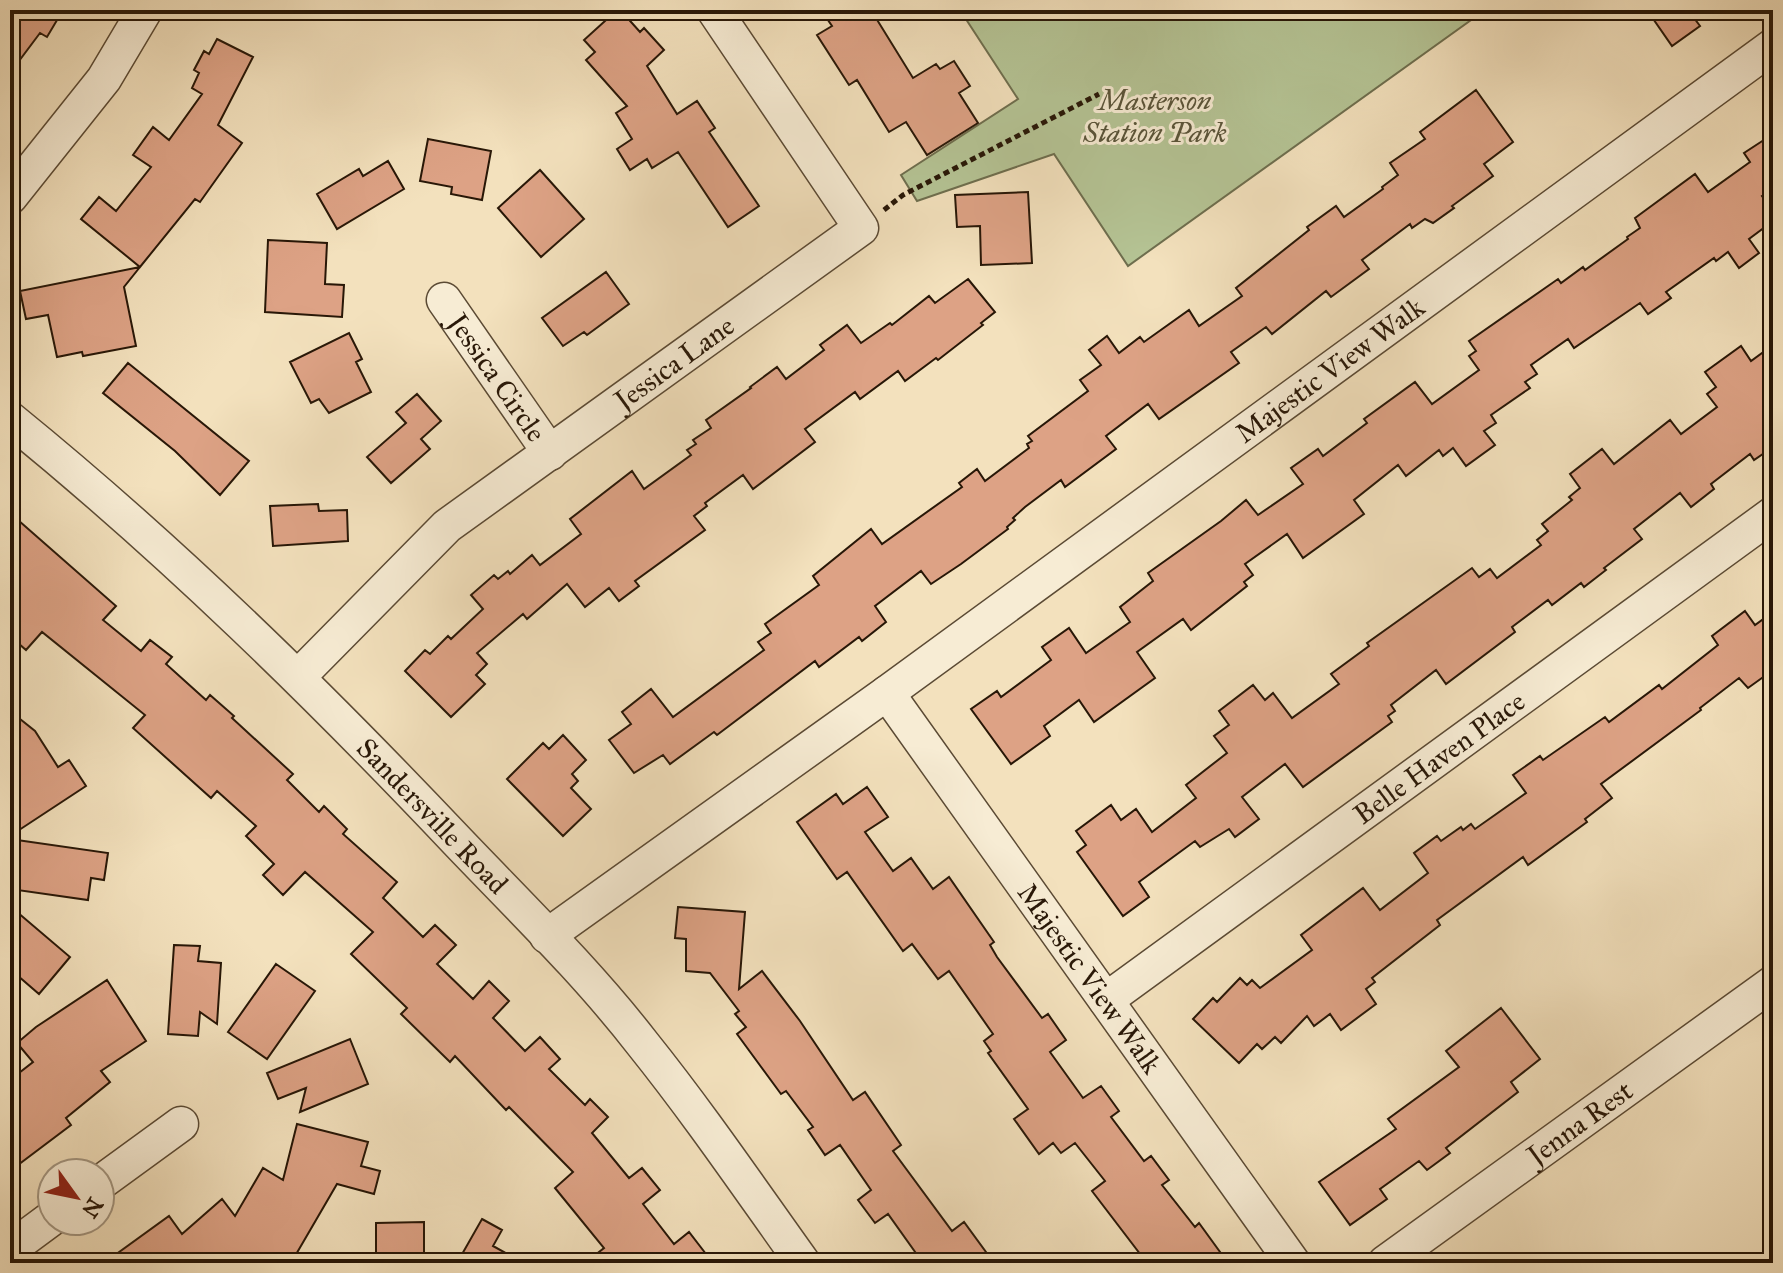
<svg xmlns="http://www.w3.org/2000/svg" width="1783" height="1273" viewBox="0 0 1783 1273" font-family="'IM FELL Great Primer',serif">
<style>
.green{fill:#b5c495;stroke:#6e6e4e;stroke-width:2}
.building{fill:#dda285;stroke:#281707;stroke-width:2}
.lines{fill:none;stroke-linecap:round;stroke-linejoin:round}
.minor-casing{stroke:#5b4a34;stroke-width:37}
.path{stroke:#281707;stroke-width:5;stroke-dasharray:6 4;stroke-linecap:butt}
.minor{stroke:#f7ecd4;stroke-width:34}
.labels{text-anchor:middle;stroke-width:6;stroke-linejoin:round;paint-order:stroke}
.park-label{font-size:28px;font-style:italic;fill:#595439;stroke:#f7ecd4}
.street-label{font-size:28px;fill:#281707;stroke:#f7ecd4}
</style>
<rect width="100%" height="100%" fill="#f3e1bd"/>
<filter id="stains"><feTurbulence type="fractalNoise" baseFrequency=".0025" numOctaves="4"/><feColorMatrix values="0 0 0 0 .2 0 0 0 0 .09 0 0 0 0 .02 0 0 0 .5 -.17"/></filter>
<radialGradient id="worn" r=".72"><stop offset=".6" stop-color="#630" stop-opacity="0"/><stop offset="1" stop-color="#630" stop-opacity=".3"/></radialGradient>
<path class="green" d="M960,10H1485L1128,266L1054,154L917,201L901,175L1018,99Z"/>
<path class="building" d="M10,10H63L47,37L40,33L10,73Z
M821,10H871L913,78L936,64L940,69L954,61L970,86L959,93L978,123L927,155L906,122L889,132L857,80L849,85L817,35L832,26Z
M1647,10H1688L1700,26L1672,46Z
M616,11L620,16L623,13L640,32L644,28L664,50L647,66L677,114L697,101L715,128L709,132L759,206L728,227L678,152L652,168L647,159L630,170L617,149L632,139L616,113L627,106L586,60L595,52L584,40Z
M217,39L253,57L218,125L242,143L200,202L195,199L140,267L81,219L99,197L116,211L151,167L133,155L153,127L169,140L202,94L192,88L199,73L194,70L204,51L209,54Z
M1476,90L1513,142L1484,164L1493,176L1452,206L1454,208L1433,223L1425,219L1412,228L1410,224L1362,260L1369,269L1331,297L1326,291L1272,334L1266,327L1231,352L1239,363L1159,419L1148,404L1106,436L1116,449L1065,487L1061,480L1025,507L1013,518L1015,520L1007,527L1008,529L961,564L931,584L921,571L875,606L886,622L862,641L859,637L819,667L815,661L717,735L714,732L670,764L663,755L634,773L609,740L631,724L622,712L651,689L673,717L764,650L758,642L771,633L765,624L819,585L813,576L871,529L882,544L962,487L959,483L977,469L985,481L1029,448L1027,444L1032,441L1028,436L1088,391L1080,380L1101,365L1089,350L1107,336L1119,353L1140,337L1144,342L1189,310L1199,326L1242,296L1236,288L1309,230L1307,227L1336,206L1344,217L1383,189L1382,187L1398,175L1390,163L1425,139L1420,132Z
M1773,134V195L1770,191L1762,196L1773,212V221L1749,239L1759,253L1739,268L1728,252L1716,261L1714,258L1666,292L1671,298L1648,314L1640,303L1574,348L1568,339L1531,365L1537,374L1525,382L1530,388L1491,415L1496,423L1484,431L1495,445L1466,466L1453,448L1443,456L1439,450L1406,476L1398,465L1354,500L1364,514L1303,558L1287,534L1245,564L1253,575L1244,582L1247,586L1191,630L1183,619L1137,652L1155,678L1094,722L1079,700L1044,726L1050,736L1011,764L971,709L997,691L1001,697L1051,660L1042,647L1069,628L1086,653L1130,622L1120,607L1153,581L1148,573L1221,521L1246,500L1258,515L1303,484L1291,468L1318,449L1323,456L1367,423L1364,419L1415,382L1432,404L1479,370L1469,356L1476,351L1469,341L1558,279L1561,283L1583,267L1585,270L1628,239L1627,237L1640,228L1635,218L1695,174L1708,192L1750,162L1744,153Z
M428,139L491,151L482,200L451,194L452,187L420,181Z
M388,161L404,189L337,229L317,194L359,169L363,176Z
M540,170L584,219L541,257L498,208Z
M1028,192L1032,263L981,265L980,226L957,227L955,195Z
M268,240L327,243L325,284L344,285L342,317L265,312Z
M140,267L124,287L136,346L83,356L82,352L57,357L48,315L26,319L20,291Z
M606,272L629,304L587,335L584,332L563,346L542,318Z
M968,279L995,312L981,323L983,325L938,360L936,358L905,381L898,371L860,399L855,392L805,429L815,442L753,489L743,475L705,503L707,506L694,516L705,530L635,581L639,586L619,601L609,588L585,607L567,584L527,619L523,614L477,653L487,664L476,675L485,684L451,717L405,671L425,650L430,654L448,636L451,639L483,609L471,595L494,575L498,579L508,571L510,574L532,555L540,565L581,534L570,519L632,471L644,489L691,455L687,450L696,444L693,440L711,428L706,420L751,388L750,387L777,367L786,379L824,350L820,345L847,325L861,343L890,323L892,325L929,296L935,303Z
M349,333L362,359L356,362L371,392L329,413L319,399L311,403L290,362Z
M1773,345V447L1754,460L1750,454L1711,484L1714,489L1691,507L1680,493L1634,529L1642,539L1604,568L1606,570L1584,587L1581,583L1552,605L1548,600L1512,627L1515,632L1446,684L1436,670L1391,705L1395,711L1388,716L1392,722L1303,787L1285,764L1242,797L1259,819L1235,837L1229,829L1200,847L1195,841L1139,882L1149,897L1123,916L1077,852L1086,845L1076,831L1111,805L1121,820L1136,809L1152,832L1196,798L1186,785L1227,753L1214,736L1229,725L1219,711L1253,685L1265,700L1273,693L1292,718L1339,684L1331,674L1369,646L1367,643L1472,568L1479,577L1490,569L1497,578L1541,545L1537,540L1548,531L1542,524L1572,500L1569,497L1580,488L1570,474L1602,449L1614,464L1670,420L1681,434L1717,407L1707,394L1716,387L1705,372L1741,346L1751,361Z
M128,363L249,461L220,495L175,451L103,393Z
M417,394L441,421L421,439L430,449L391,483L367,457L406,423L396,412Z
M318,504L319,511L347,510L348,541L273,546L270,506Z
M10,513L116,606L103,620L141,651L150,640L172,657L166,664L206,700L210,695L234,716L232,718L293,774L287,780L319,812L324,806L347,829L343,834L397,882L383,898L423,937L435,925L456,945L437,964L473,999L489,981L509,1001L493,1018L525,1051L540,1037L560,1059L549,1069L585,1105L590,1099L608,1117L592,1133L629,1178L642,1168L660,1190L643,1204L674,1244L689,1232L706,1254L695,1263H585L604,1248L555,1188L573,1172L509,1107L506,1110L455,1056L450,1062L401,1014L407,1008L351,954L373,932L305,872L283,895L263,875L274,864L246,836L256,826L217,791L211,798L133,728L145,715L42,632L26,650L10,636Z
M1745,611L1755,625L1773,612V670L1748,688L1739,678L1700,708L1701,710L1601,784L1612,798L1585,819L1587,822L1528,865L1523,857L1437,920L1440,925L1372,978L1375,982L1366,989L1376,1004L1341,1030L1330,1014L1314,1026L1307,1016L1281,1043L1275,1037L1262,1049L1257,1044L1239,1063L1193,1019L1213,998L1217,1002L1240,978L1247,985L1252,980L1260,988L1312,950L1301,935L1363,888L1380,910L1428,873L1414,853L1437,836L1441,841L1461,827L1463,830L1471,824L1475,829L1526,793L1513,775L1540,756L1543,760L1605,717L1609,722L1659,685L1662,689L1718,645L1712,636Z
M10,711L35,731L58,767L69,760L86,786L10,836Z
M563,735L586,760L572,774L578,781L571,788L591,809L563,836L507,779L543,743L549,749Z
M867,787L888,817L865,832L893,871L911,858L933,889L949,877L994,942L990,945L997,957L1042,1018L1048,1014L1066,1040L1050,1052L1083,1098L1101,1086L1119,1111L1111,1117L1144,1161L1151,1156L1169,1180L1162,1185L1195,1227L1199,1223L1228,1263H1147L1092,1191L1105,1181L1075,1143L1061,1153L1053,1143L1039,1154L1014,1119L1028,1109L988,1053L991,1051L984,1041L993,1034L949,971L938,979L912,944L903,951L847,872L837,879L797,822L836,794L843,804Z
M10,839L108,853L104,880L91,878L88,900L10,889Z
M10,906L70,957L39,994L10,969Z
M678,907L745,912L739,989L762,971L800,1021L853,1100L865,1092L901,1145L893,1151L952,1231L964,1222L994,1263H923L888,1214L875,1223L858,1200L871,1190L840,1145L825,1155L808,1130L813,1127L786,1091L781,1094L737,1034L746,1027L735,1014L739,1011L710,973L686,971V939L675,938Z
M174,945L200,946L198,961L221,963L217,1024L200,1012L198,1036L168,1034Z
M276,964L315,991L267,1059L228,1032Z
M107,980L146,1041L101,1071L110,1082L66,1118L71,1125L10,1171V1080L33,1062L17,1043L36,1027Z
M1501,1008L1540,1059L1511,1082L1518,1092L1446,1148L1450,1153L1427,1170L1419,1161L1380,1189L1387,1199L1350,1225L1319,1182L1396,1129L1388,1119L1459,1067L1446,1051Z
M350,1039L368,1084L300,1112L306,1088L278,1099L267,1073Z
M297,1124L368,1142L361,1166L380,1171L374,1194L337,1184L291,1263H104L169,1216L182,1234L222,1199L235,1216L263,1168L283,1180Z
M482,1219L502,1230L493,1246L524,1263H457Z
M424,1222V1263H376V1223Z"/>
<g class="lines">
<g class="minor-casing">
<g id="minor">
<path d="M10,197L104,79L145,10"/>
<path id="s1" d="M444,300L550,453"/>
<path id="s2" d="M10,419C170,549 317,693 458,842C521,908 587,972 642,1043C699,1114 750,1189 803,1263"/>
<path id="s3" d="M298,677L447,526L861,228L714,10"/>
<path id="s4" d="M887,693L1293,1263"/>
<path id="s5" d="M547,936L887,693L1773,46"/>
<path id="s6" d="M1106,1000L1773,514"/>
<path d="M100,1183L181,1124"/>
<path d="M10,1249L52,1218"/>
<path id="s7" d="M1385,1263L1773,983"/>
</g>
</g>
<path class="path" d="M884,210L903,195L1099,94"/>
<use href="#minor" class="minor"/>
</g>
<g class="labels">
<g class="park-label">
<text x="1155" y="110">Masterson<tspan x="1155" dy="32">Station Park</tspan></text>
</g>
<g class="street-label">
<text dy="10" stroke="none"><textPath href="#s3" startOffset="492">Jessica Lane</textPath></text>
<text dy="10" stroke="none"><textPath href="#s5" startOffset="966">Majestic View Walk</textPath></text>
<text dy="10" stroke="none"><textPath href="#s1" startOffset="94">Jessica Circle</textPath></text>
<text dy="10" stroke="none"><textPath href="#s6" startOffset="412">Belle Haven Place</textPath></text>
<text dy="10" stroke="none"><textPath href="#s2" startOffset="580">Sandersville Road</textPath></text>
<text dy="10" stroke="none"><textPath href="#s4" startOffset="350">Majestic View Walk</textPath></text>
<text dy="10" stroke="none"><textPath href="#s7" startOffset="240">Jenna Rest</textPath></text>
</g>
</g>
<rect width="1783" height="1273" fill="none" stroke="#f3e1bd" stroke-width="40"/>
<rect x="12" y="12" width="1759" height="1249" fill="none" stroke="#281707" stroke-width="4"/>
<rect x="20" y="20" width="1743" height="1233" fill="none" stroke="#281707" stroke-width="2"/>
<g transform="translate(76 1197) rotate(123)"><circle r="38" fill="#f7ecd4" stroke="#a49782" stroke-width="2"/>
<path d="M0-6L14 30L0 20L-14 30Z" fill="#8f2418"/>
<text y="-12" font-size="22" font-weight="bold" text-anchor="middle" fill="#281707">N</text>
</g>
<rect width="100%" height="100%" filter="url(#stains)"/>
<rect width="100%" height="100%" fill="url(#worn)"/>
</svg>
